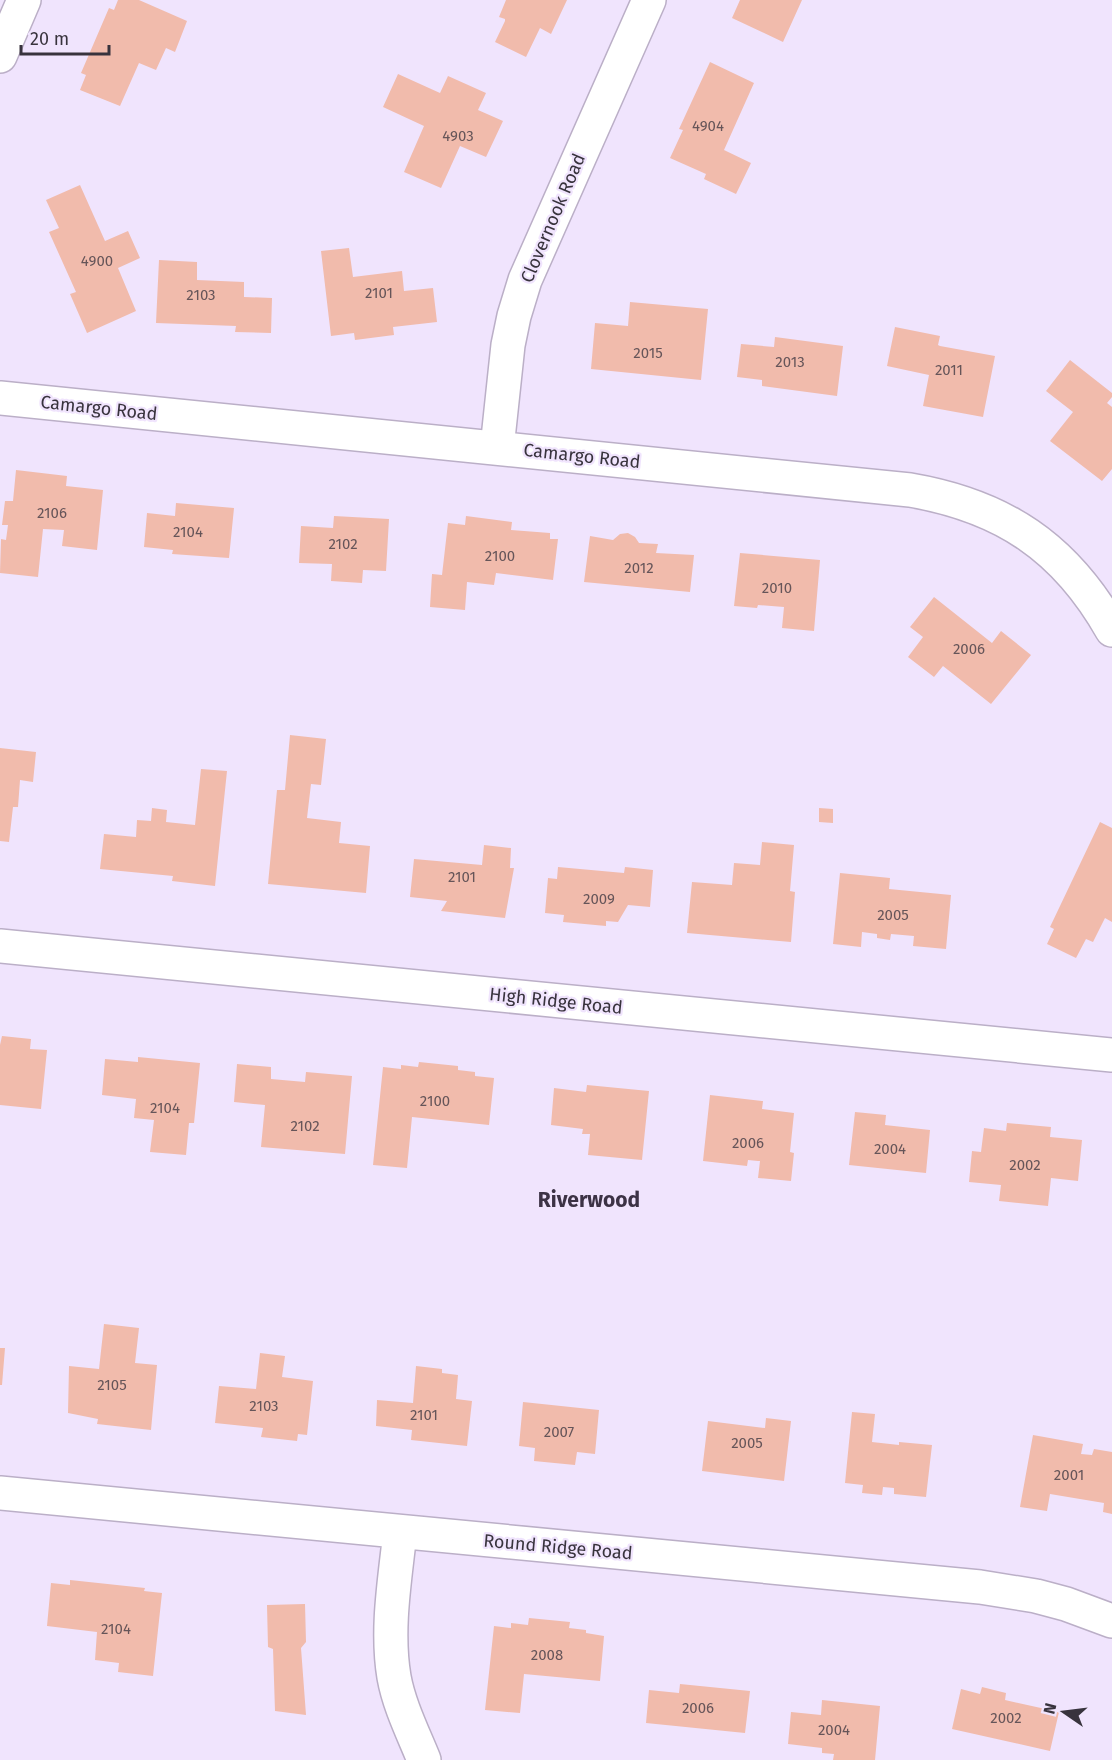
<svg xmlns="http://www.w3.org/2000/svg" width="1112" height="1760" viewBox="0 0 1112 1760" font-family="'Fira Sans',sans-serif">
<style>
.building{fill:#f1bbac}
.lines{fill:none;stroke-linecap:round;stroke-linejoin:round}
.minor-casing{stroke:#bbafc7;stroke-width:36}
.minor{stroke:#fff;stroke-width:33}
.labels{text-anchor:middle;stroke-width:4.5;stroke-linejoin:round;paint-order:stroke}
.number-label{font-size:15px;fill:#665559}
.street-label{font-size:18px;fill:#38333d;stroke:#f0e4fd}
.quarter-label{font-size:21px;font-weight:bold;fill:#3c3245;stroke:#f0e4fd}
</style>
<rect width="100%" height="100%" fill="#f0e4fd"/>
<path class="building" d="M118,0H139L187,21L175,52L166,48L156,70L139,63L120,106L80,90L86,75L81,73L109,8L114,10Z
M506,0H567L551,34L540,28L526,57L495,42L505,21V19L499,17Z
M740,0H802L783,42L732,18Z
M710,62L754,83L724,150L751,163L736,194L704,179L706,174L670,158L683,130L679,129Z
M398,74L440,93L448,76L486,93L478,110L503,121L486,157L460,146L441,188L404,172L424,126L383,107Z
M80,185L105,241L128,231L140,258L118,268L136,311L87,333L70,294L76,292L49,232L59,228L46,200Z
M349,248L353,277L402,271L404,291L433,288L437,322L393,327L394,335L355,340L354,333L331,336L321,251Z
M159,260L197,262V280L244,282V297L272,298L271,333L235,332L236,326L156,323Z
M630,302L708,309L701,380L591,369L595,323L628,326Z
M895,327L940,336L938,345L940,346L995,356L983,417L923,406L929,375L887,366Z
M775,337L843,346L837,396L762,386V380L737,377L741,344L774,347Z
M1070,360L1112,393V397L1107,403L1112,407V469L1102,481L1050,441L1073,412L1046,391Z
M16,470L67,476L66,486L103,490L97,550L62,546L64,530L43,529L38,577L0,573L1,539L6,540L8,525H2L5,501H13Z
M176,503L234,508L229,558L172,554L173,550L144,547L147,513L175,516Z
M334,516L389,519L386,571L363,570L362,583L331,581L332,564L299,563L301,526L333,528Z
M466,516L512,522L511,530L550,533V539H558L553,580L496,573L494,585L467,582L465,610L430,607L432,574L442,575L448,523L465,525Z
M628,533L635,537L639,543L658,544L656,553L694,555L690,592L584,582L590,536L613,540L620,534Z
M740,553L820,560L814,631L782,628L784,607L758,605L757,608L734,606Z
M934,597L992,643L1001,631L1031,655L991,704L943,666L934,677L908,657L923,637L910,627Z
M290,735L326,739L321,785L311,784L307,818L341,822L339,843L370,846L366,893L268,884L277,790H285Z
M0,748L36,752L33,782L20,780L18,807H13L9,842L0,841Z
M201,769L227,771L215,886L172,881L173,876L100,869L104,834L136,837L137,820L151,821L152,808L167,810L166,822L195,825Z
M819,808L833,809V823L819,822Z
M1100,822L1112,828V922L1105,918L1093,942L1086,939L1076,958L1047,944L1054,929L1050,927Z
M762,842L794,845L790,891L795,892L791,942L687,933L692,882L732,885L734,863L760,865Z
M484,845L511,848L510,868H514L505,918L441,911L447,901L410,897L414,859L482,865Z
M558,867L624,873L625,867L653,870L650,907L628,905L618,922L606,921V926L563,922L564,915L545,913L548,878L557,879Z
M840,873L890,878L889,889L951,895L946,949L913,946L914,936L891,934L890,940L877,938V934L862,932L861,947L833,944Z
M2,1036L31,1039L30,1049L47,1050L41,1109L0,1105V1045Z
M138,1057L200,1063L194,1123H189L186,1155L150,1152L154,1120L134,1118L136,1099L102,1095L105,1059L138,1062Z
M419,1062L458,1066V1070L475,1072V1076L494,1078L489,1125L412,1117L407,1168L373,1165L383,1067L401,1069V1065L418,1067Z
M237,1064L271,1067V1079L305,1082L306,1072L352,1076L345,1154L261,1147L265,1105L234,1102Z
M587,1085L649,1091L642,1160L588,1155L590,1134H582L583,1129L551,1125L554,1088L586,1092Z
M710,1095L762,1101H763L762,1109L794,1113L790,1152L794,1153L791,1181L758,1178L760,1161H758L748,1160L747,1166L703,1161Z
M855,1112L886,1115L885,1125L930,1130L926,1173L849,1165Z
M1007,1123L1051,1127L1050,1137L1082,1140L1078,1181L1051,1178L1048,1206L999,1201L1001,1185L969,1182L972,1151L981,1152L984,1128L1006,1131Z
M104,1324L139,1328L135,1363L157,1365L151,1430L97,1424L98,1419L68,1413L69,1366L99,1369Z
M0,1348H5L2,1385H0Z
M260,1353L285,1356L282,1377L313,1381L307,1435L298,1434L297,1441L261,1437L263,1428L215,1423L219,1386L256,1389Z
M416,1366L442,1369V1373L458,1375L456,1399L472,1401L467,1446L411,1440L412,1430L376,1426L377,1400L413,1403Z
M523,1402L599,1410L595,1454L577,1452L575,1465L534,1461L535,1448L519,1446Z
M852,1412L875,1414L872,1442L899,1445V1442L932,1445L926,1497L894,1494V1488L883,1487L882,1495L862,1493L863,1485L845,1483Z
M766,1418L791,1421L784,1481L702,1471L708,1421L765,1428Z
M1033,1435L1083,1444L1081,1454L1092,1455L1094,1449L1112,1452V1514L1103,1512L1104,1503L1050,1494L1047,1511L1020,1507Z
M70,1580L145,1588L144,1591L162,1593L153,1676L118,1672L119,1663L95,1660L97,1632L47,1626L51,1583L70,1585Z
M305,1604L306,1642L301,1648L306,1715L275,1711L273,1649L268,1647L267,1605Z
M529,1618L570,1622L569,1628L586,1630V1633L604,1636L600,1681L524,1674L520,1713L485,1710L494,1626L511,1628V1623L528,1625Z
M680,1684L750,1691L745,1733L646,1723L649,1690L679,1693Z
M982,1687L1006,1693L1005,1700L1059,1712L1050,1751L952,1729L961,1689L980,1694Z
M822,1700L880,1706L875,1760H833L834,1754L822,1753V1748L788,1744L791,1712L821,1715Z"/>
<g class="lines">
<g class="minor-casing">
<path id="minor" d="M0,56L24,0
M0,398L910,490C1003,506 1065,547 1112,630
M497,448L508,345L514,316L525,280L649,0
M0,946L1112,1055
M0,1493L980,1587L1036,1596L1066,1604L1112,1621
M400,1532C395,1579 386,1629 394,1677C399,1705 413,1733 424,1760"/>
</g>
<use href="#minor" class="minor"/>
</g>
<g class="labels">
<g class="number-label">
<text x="708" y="131">4904</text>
<text x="458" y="141">4903</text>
<text x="97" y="266">4900</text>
<text x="379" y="298">2101</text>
<text x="201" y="300">2103</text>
<text x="648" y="358">2015</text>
<text x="790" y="367">2013</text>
<text x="949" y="375">2011</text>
<text x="52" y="518">2106</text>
<text x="188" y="537">2104</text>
<text x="343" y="549">2102</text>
<text x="500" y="561">2100</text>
<text x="639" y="573">2012</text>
<text x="777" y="593">2010</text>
<text x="969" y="654">2006</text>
<text x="462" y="882">2101</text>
<text x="599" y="904">2009</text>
<text x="893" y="920">2005</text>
<text x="435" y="1106">2100</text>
<text x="165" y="1113">2104</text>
<text x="305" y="1131">2102</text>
<text x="748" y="1148">2006</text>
<text x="890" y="1154">2004</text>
<text x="1025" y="1170">2002</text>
<text x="112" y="1390">2105</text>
<text x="264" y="1411">2103</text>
<text x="424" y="1420">2101</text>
<text x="559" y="1437">2007</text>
<text x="747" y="1448">2005</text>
<text x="1069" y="1480">2001</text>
<text x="116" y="1634">2104</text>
<text x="547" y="1660">2008</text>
<text x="698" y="1713">2006</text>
<text x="1006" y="1723">2002</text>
<text x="834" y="1735">2004</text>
</g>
<g class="street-label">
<text transform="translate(553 218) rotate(-67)" y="6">Clovernook Road</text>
<text transform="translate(99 408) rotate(6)" y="6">Camargo Road</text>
<text transform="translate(582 456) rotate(6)" y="6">Camargo Road</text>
<text transform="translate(556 1001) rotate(6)" y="6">High Ridge Road</text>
<text transform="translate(558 1547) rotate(5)" y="6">Round Ridge Road</text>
</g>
<g class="quarter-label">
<text x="589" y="1207">Riverwood</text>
</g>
</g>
<g transform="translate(1064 1712) rotate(284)" stroke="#f0e4fd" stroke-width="4.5" paint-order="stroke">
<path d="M0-4.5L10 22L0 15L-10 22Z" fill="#38333d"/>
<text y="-9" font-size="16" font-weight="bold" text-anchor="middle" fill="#38333d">N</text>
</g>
<path d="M21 45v9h88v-9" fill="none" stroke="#38333d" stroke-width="3"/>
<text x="30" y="45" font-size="18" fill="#38333d" stroke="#f0e4fd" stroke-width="4.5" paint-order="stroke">20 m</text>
</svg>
